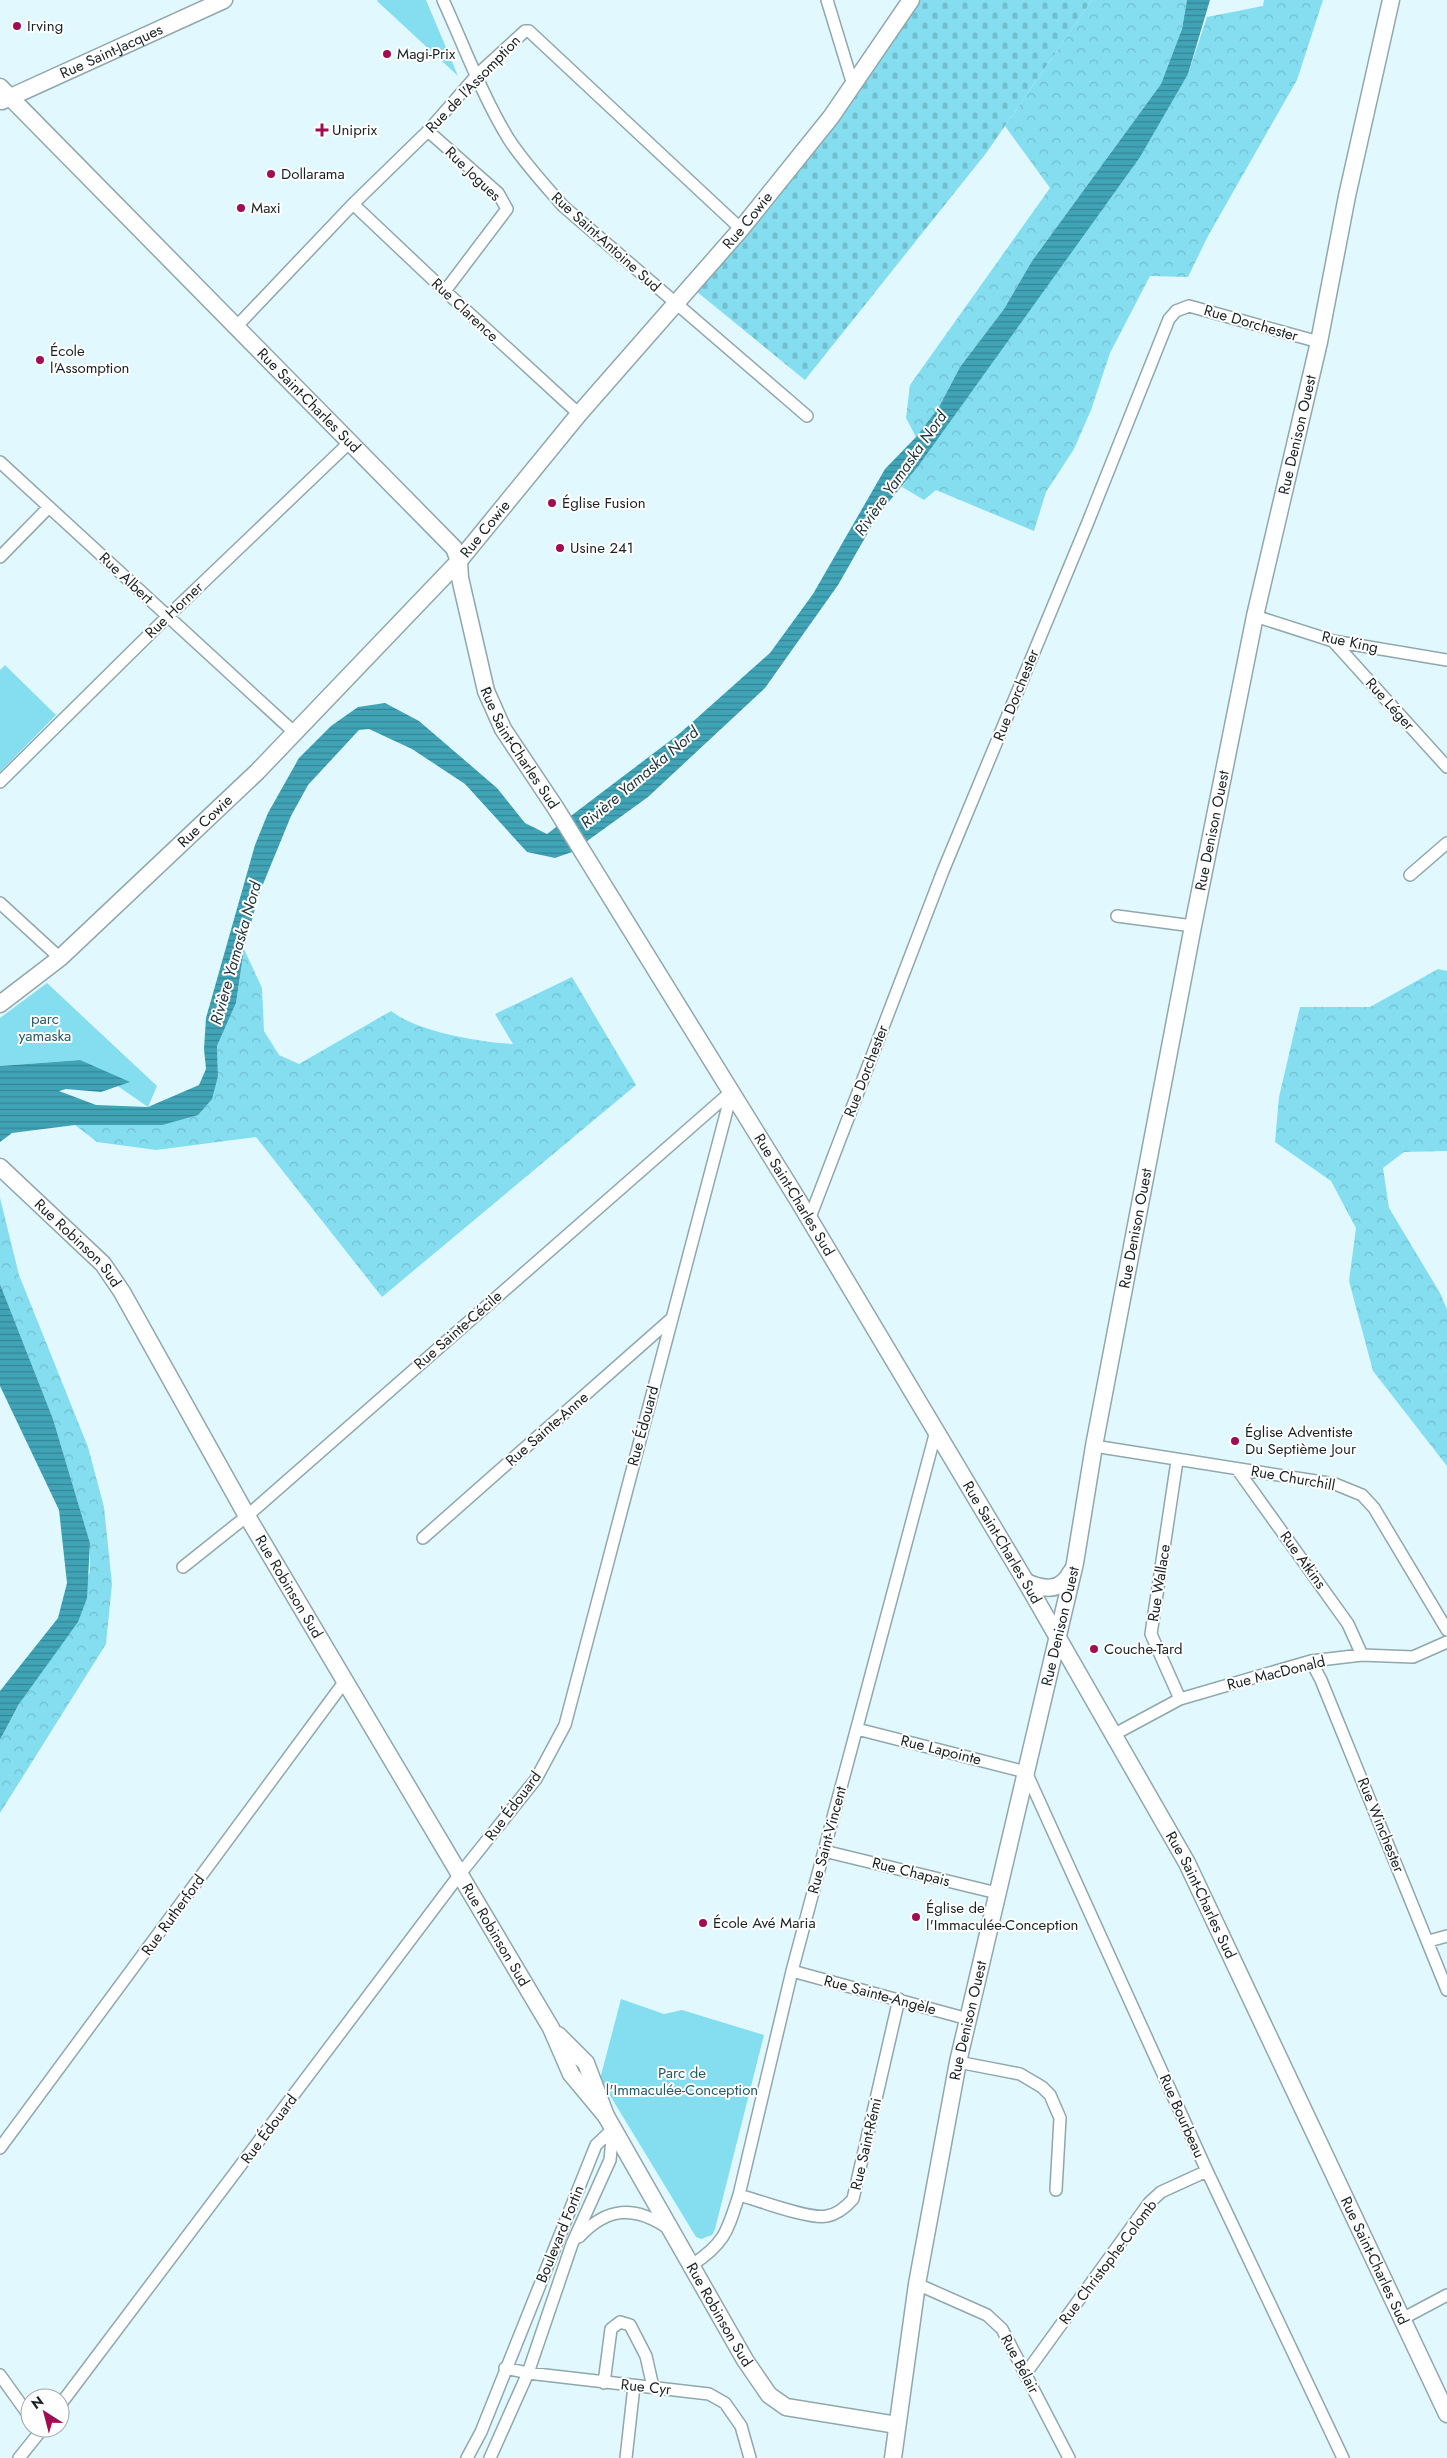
<svg xmlns="http://www.w3.org/2000/svg" width="1447" height="2458" viewBox="0 0 1447 2458" font-family="Jost,sans-serif">
<style>
.forest{fill:url(#forest-crowns)}
.cemetery{fill:url(#cemetery-stones)}
.park{fill:#84def0}
.water{fill:url(#water-rules)}
.lines{fill:none;stroke-linecap:round;stroke-linejoin:round}
.street-casing{stroke:#90a7ab;stroke-width:14}
.secondary-casing{stroke:#90a7ab;stroke-width:19}
.street{stroke:#fff;stroke-width:11}
.secondary{stroke:#fff;stroke-width:16}
.poi-dot{fill:#a10d52;stroke:#fff;stroke-width:2}
.labels{text-anchor:middle;stroke-width:4;stroke-linejoin:round;paint-order:stroke}
.poi-label{font-size:15px;fill:#192223;stroke:#fff;text-anchor:start}
.street-label{font-size:15px;fill:#192223;stroke:#fff}
.park-label{font-size:15px;fill:#255c66;stroke:#fff}
.water-label{font-size:16px;font-style:italic;fill:#1d3439;stroke:#fff}
</style>
<defs>
<pattern id="forest-crowns" width="20" height="18" patternUnits="userSpaceOnUse" patternTransform="scale(1.25)"><rect width="20" height="18" fill="#84def0"/><path d="M2 6a3 3 0 1 1 6 0M12 15a3 3 0 1 1 6 0" fill="none" stroke="#71bece"/></pattern>
<pattern id="cemetery-stones" width="16" height="16" patternUnits="userSpaceOnUse" patternTransform="scale(1.25)"><rect width="16" height="16" fill="#84def0"/><path d="M2 7V4a2 2 0 0 1 4 0v3zM10 15v-3a2 2 0 0 1 4 0v3z" fill="#71bece"/></pattern>
<pattern id="water-rules" width="6" height="5" patternUnits="userSpaceOnUse" patternTransform="scale(1.25)"><rect width="6" height="5" fill="#40a4b6"/><path d="M0 2.5h6" fill="none" stroke="#358594"/></pattern>
</defs>
<rect width="100%" height="100%" fill="#e1f9fe"/>
<path class="forest" d="M1092,0H1187L1182,29L1161,84L1032,261L1004,309L960,367L939,407L916,437L906,418L910,385L1050,188L1005,126Z
M1264,0H1323L1297,80L1208,236L1188,277L1150,276L1110,353L1091,410L1074,449L1046,492L1034,531L936,490L924,500L902,487L1188,74L1207,17L1263,6Z
M244,949L262,988L264,1031L279,1055L299,1064L391,1011C418,1032 479,1042 513,1044L495,1014L572,977L636,1085L382,1297L256,1137L156,1150L97,1142L75,1125H162L218,1076L217,1046L236,1003Z
M1438,969L1447,971V1151L1404,1152L1383,1168L1389,1208L1440,1293L1447,1309V1466L1373,1371L1349,1281L1356,1228L1331,1181L1275,1142L1279,1097L1300,1007H1370Z
M0,1198L19,1275L88,1447L104,1507L112,1584L106,1644L0,1813V1740L90,1572V1543L53,1419L0,1284Z"/>
<path class="cemetery" d="M913,0H1092L987,152L805,380L691,287Z"/>
<path class="park" d="M378,0H426L458,76L377,1Z
M5,665L56,715L0,772V670Z
M47,983L157,1086L148,1107L80,1060L0,1066V1018Z
M621,1999L664,2014L682,2010L764,2035L715,2229L712,2235L701,2239L696,2237L600,2079Z"/>
<path class="water" d="M1187,0H1210L1188,74L1140,157L919,465L878,515L838,585L765,688L648,797L572,852L555,858L527,852L465,784L412,749L369,729L359,730L308,785L291,816L259,894L244,949L236,1003L217,1046L218,1076L212,1099L198,1115L162,1125H75L12,1133L0,1142V1066L80,1060L130,1082L101,1092L66,1089L59,1091L96,1105L148,1107L199,1085L206,1069L204,1049L206,1018L255,845L268,813L299,758L331,726L358,707L385,703L419,721L497,788L525,823L547,834L679,734L770,653L813,594L885,469L916,437L939,407L960,367L1004,309L1032,261L1161,84L1182,29Z
M0,1284L53,1419L90,1543L87,1598L78,1622L19,1704L0,1740V1691L58,1618L67,1583L59,1510L0,1386Z"/>
<g class="lines">
<g class="street-casing">
<path id="street" d="M443,0C464,46 482,95 508,138C524,163 544,184 563,206L807,416
M827,0L853,85
M428,131L498,193L507,209L445,291
M353,204L445,291L579,414
M237,326L353,204L428,131L477,75L525,31H529L741,229
M0,462L296,734
M0,557L49,507
M1255,616L1333,641L1447,660
M1333,641L1447,767
M0,782L168,616L350,442
M1410,875L1447,843
M0,903L60,958
M1117,916L1193,926
M809,1220L943,871L1088,522L1169,319L1176,311L1189,306L1319,342
M1094,1446L1335,1484L1362,1495L1374,1508L1447,1630
M1177,1461L1151,1634L1180,1699
M1237,1469L1348,1624L1362,1655
M423,1538L671,1319
M183,1567L247,1516L732,1091
M1311,1661L1321,1680L1447,1990
M857,1729L1026,1772L1207,2171L1343,2458
M1113,1735L1180,1699L1311,1661L1362,1655L1413,1657L1447,1642
M824,1851L997,1893
M1429,1941L1447,1936
M792,1971L968,2019
M958,2062L1020,2074L1042,2087L1050,2095L1060,2118L1056,2190
M0,2148L345,1681
M739,2195C758,2200 810,2220 827,2216C838,2214 846,2207 853,2199L899,1999
M579,2237C607,2207 634,2205 668,2228
M692,2265C725,2243 727,2232 739,2195L792,1971L936,1431
M917,2284L987,2315L1002,2329L1069,2458
M1402,2319L1447,2295
M505,2368L528,2373L709,2394L725,2403L741,2426L750,2458
M1026,2373L1149,2203L1161,2192L1207,2171
M0,2375L30,2417
M604,2383L611,2329L620,2322L630,2325L646,2356L653,2387
M60,2405L460,1874L536,1779L565,1725L732,1091
M19,2458L43,2428
M467,2458L481,2432L596,2145L613,2129
M490,2458L528,2373L572,2244L610,2160L613,2129
M626,2458L634,2386"/>
</g>
<g class="secondary-casing">
<g id="secondary">
<path id="s1" d="M0,87L454,548L459,561L460,578L486,691L503,729L555,807L798,1200L1026,1582L1187,1863L1447,2414"/>
<path id="s2" d="M2,101L224,0"/>
<path id="s3" d="M0,1004L60,958L257,772L459,561L579,414L741,229L831,117L911,0"/>
<path id="s4" d="M0,1167L103,1264L122,1292L247,1516L551,2028L571,2074L606,2116"/>
<path d="M1026,1582C1044,1590 1061,1592 1071,1572"/>
<path id="s5" d="M558,2035L586,2063L606,2116L745,2360L769,2395L786,2407L897,2425"/>
<path id="s6" d="M893,2458L917,2284L958,2062L1075,1563L1094,1446L1193,926L1255,616L1319,342L1347,196L1391,0"/>
</g>
</g>
<use href="#street" class="street"/>
<use href="#secondary" class="secondary"/>
</g>
<g class="poi-dot">
<circle cx="17" cy="26" r="5"/>
<circle cx="387" cy="54" r="5"/>
<path d="M319.5 122.5h5v5h5v5h-5v5h-5v-5h-5v-5h5z"/>
<circle cx="271" cy="174" r="5"/>
<circle cx="241" cy="208" r="5"/>
<circle cx="40" cy="360" r="5"/>
<circle cx="552" cy="503" r="5"/>
<circle cx="560" cy="548" r="5"/>
<circle cx="1235" cy="1441" r="5"/>
<circle cx="1094" cy="1649" r="5"/>
<circle cx="916" cy="1917" r="5"/>
<circle cx="703" cy="1923" r="5"/>
</g>
<g class="labels">
<g class="poi-label">
<text x="27" y="31">Irving</text>
<text x="397" y="59">Magi-Prix</text>
<text x="332" y="135">Uniprix</text>
<text x="281" y="179">Dollarama</text>
<text x="251" y="213">Maxi</text>
<text x="50" y="356">École<tspan x="50" dy="17">l'Assomption</tspan></text>
<text x="562" y="508">Église Fusion</text>
<text x="570" y="553">Usine 241</text>
<text x="1245" y="1437">Église Adventiste<tspan x="1245" dy="17">Du Septième Jour</tspan></text>
<text x="1104" y="1654">Couche-Tard</text>
<text x="926" y="1913">Église de<tspan x="926" dy="17">l'Immaculée-Conception</tspan></text>
<text x="713" y="1928">École Avé Maria</text>
</g>
<g class="street-label">
<text dy="5" stroke="none"><textPath href="#s2" startOffset="120">Rue Saint-Jacques</textPath></text>
<text transform="translate(473 84) rotate(-46)" y="5">Rue de l'Assomption</text>
<text transform="translate(473 174) rotate(44)" y="5">Rue Jogues</text>
<text dy="5" stroke="none"><textPath href="#s3" startOffset="1085">Rue Cowie</textPath></text>
<text transform="translate(606 242) rotate(42)" y="5">Rue Saint-Antoine Sud</text>
<text transform="translate(465 310) rotate(43)" y="5">Rue Clarence</text>
<text transform="translate(1251 323) rotate(16)" y="5">Rue Dorchester</text>
<text dy="5" stroke="none"><textPath href="#s1" startOffset="440">Rue Saint-Charles Sud</textPath></text>
<text dy="5" stroke="none"><textPath href="#s6" startOffset="2064">Rue Denison Ouest</textPath></text>
<text dy="5" stroke="none"><textPath href="#s3" startOffset="680">Rue Cowie</textPath></text>
<text transform="translate(126 578) rotate(43)" y="5">Rue Albert</text>
<text transform="translate(174 610) rotate(-44)" y="5">Rue Horner</text>
<text transform="translate(1350 642) rotate(12)" y="5">Rue King</text>
<text transform="translate(1016 695) rotate(-68)" y="5">Rue Dorchester</text>
<text transform="translate(1390 704) rotate(48)" y="5">Rue Léger</text>
<text dy="5" stroke="none"><textPath href="#s1" startOffset="860">Rue Saint-Charles Sud</textPath></text>
<text dy="5" stroke="none"><textPath href="#s3" startOffset="275">Rue Cowie</textPath></text>
<text dy="5" stroke="none"><textPath href="#s6" startOffset="1659">Rue Denison Ouest</textPath></text>
<text transform="translate(866 1071) rotate(-69)" y="5">Rue Dorchester</text>
<text dy="5" stroke="none"><textPath href="#s1" startOffset="1385">Rue Saint-Charles Sud</textPath></text>
<text dy="5" stroke="none"><textPath href="#s6" startOffset="1254">Rue Denison Ouest</textPath></text>
<text dy="5" stroke="none"><textPath href="#s4" startOffset="109">Rue Robinson Sud</textPath></text>
<text transform="translate(458 1330) rotate(-41)" y="5">Rue Sainte-Cécile</text>
<text transform="translate(643 1426) rotate(-75)" y="5">Rue Édouard</text>
<text transform="translate(547 1429) rotate(-41)" y="5">Rue Sainte-Anne</text>
<text transform="translate(1293 1478) rotate(10)" y="5">Rue Churchill</text>
<text dy="5" stroke="none"><textPath href="#s1" startOffset="1790">Rue Saint-Charles Sud</textPath></text>
<text transform="translate(1303 1560) rotate(54)" y="5">Rue Atkins</text>
<text transform="translate(1159 1583) rotate(-81)" y="5">Rue Wallace</text>
<text dy="5" stroke="none"><textPath href="#s4" startOffset="514">Rue Robinson Sud</textPath></text>
<text dy="5" stroke="none"><textPath href="#s6" startOffset="849">Rue Denison Ouest</textPath></text>
<text transform="translate(1276 1673) rotate(-14)" y="5">Rue MacDonald</text>
<text transform="translate(941 1750) rotate(14)" y="5">Rue Lapointe</text>
<text transform="translate(513 1806) rotate(-53)" y="5">Rue Édouard</text>
<text transform="translate(1381 1825) rotate(68)" y="5">Rue Winchester</text>
<text transform="translate(827 1840) rotate(-75)" y="5">Rue Saint-Vincent</text>
<text transform="translate(911 1872) rotate(14)" y="5">Rue Chapais</text>
<text dy="5" stroke="none"><textPath href="#s1" startOffset="2195">Rue Saint-Charles Sud</textPath></text>
<text transform="translate(173 1915) rotate(-54)" y="5">Rue Rutherford</text>
<text dy="5" stroke="none"><textPath href="#s4" startOffset="919">Rue Robinson Sud</textPath></text>
<text transform="translate(880 1995) rotate(15)" y="5">Rue Sainte-Angèle</text>
<text dy="5" stroke="none"><textPath href="#s6" startOffset="444">Rue Denison Ouest</textPath></text>
<text transform="translate(1182 2116) rotate(66)" y="5">Rue Bourbeau</text>
<text transform="translate(269 2129) rotate(-53)" y="5">Rue Édouard</text>
<text transform="translate(866 2144) rotate(-77)" y="5">Rue Saint-Rémi</text>
<text transform="translate(560 2234) rotate(-68)" y="5">Boulevard Fortin</text>
<text dy="5" stroke="none"><textPath href="#s1" startOffset="2600">Rue Saint-Charles Sud</textPath></text>
<text transform="translate(1108 2262) rotate(-53)" y="5">Rue Christophe-Colomb</text>
<text dy="5" stroke="none"><textPath href="#s5" startOffset="325">Rue Robinson Sud</textPath></text>
<text transform="translate(1020 2364) rotate(62)" y="5">Rue Bélair</text>
<text transform="translate(646 2387) rotate(6)" y="5">Rue Cyr</text>
</g>
<g class="park-label">
<text x="45" y="1024">parc<tspan x="45" dy="17">yamaska</tspan></text>
<text x="682" y="2078">Parc de<tspan x="682" dy="17">l'Immaculée-Conception</tspan></text>
</g>
<g class="water-label">
<text transform="translate(900 473) rotate(-55)" y="6">Rivière Yamaska Nord</text>
<text transform="translate(639 777) rotate(-40)" y="6">Rivière Yamaska Nord</text>
<text transform="translate(235 953) rotate(-74)" y="6">Rivière Yamaska Nord</text>
</g>
</g>
<g transform="translate(45 2413) rotate(324)"><circle r="24" fill="#ffffff" stroke="#a3a7a7"/>
<path d="M0-4L9 19L0 12L-9 19Z" fill="#a10d52"/>
<text y="-8" font-size="14" font-weight="bold" text-anchor="middle" fill="#192223">N</text>
</g>
</svg>
